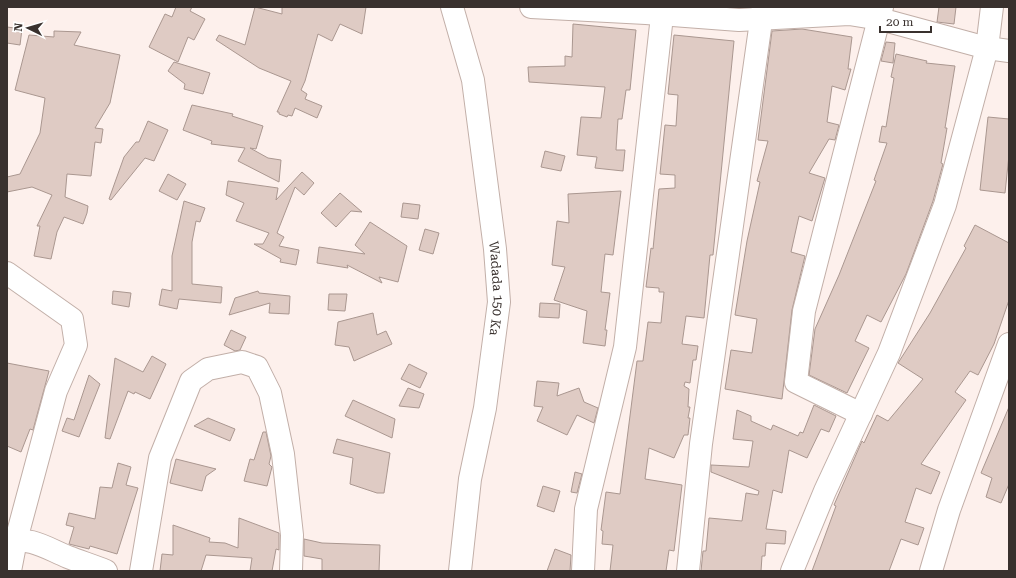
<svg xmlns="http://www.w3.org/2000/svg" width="1016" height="578" viewBox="0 0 1016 578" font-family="'Roboto Serif',serif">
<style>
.building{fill:#dfcbc4;stroke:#aa9790}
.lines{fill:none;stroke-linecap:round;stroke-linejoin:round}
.minor-casing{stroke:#c2afa8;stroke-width:24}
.minor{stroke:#fff;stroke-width:22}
.labels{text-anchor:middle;stroke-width:4;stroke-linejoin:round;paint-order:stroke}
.street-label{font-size:13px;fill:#39312e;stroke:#fff}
</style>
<rect width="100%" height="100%" fill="#fdf0ec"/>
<path class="building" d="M176,7H192L190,11L205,19L194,40L188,37L178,62L149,47L165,14L172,17Z
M255,7L282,14V7H366L362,34L340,24L332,41L318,34L305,81L301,90L307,94L305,99L322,106L317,118L295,108L292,116L288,115L287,117L279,114V112H277L291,81L259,68L216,40L219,35L245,45Z
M939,7H956L954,24L937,22Z
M573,24L636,30L630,90H626L622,119H618L616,150H625L623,171L595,168L597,157L577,155L581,117L601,118L605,87L529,82L528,67L565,66V56L572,57Z
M7,27L22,29L20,45L7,43Z
M802,29L852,37L848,69H851L845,90L832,86L827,122L839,125L835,140L829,139L809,173L825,178L812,221L799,216L791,252L805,256L792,310L782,399L725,389L731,350L752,353L757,319L735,315L747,241L760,182L757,181L768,141L758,140L772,31Z
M54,31L81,32L74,45L120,55L110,103L95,128L103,129L101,143L95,142L91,176L67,174L65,197L88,206L87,213L83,224L64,217L57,232L51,259L34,256L40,226H37L52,195L32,187L7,192V177L20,174L40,133L45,98L15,90L29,35L54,37Z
M674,35L734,41L713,255H710L704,318L686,316L682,344L698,346L696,360H693L690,383L685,382L684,386L689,389L688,407H690L688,418H690L688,435H684L674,458L649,448L645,479L682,485L674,551L669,550L666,571H610L613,545L602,544L603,531L601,530L606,492L620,494L637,361H643L648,322L661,323L664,292H659V288L646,287L651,248L653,249L659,189L675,188V175L660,174L665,125L676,126L678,95L668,94Z
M886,42L895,43L893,63L881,61Z
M896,54L927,61L926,63L955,66L945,128H947L941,163L943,164L933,201L906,274L881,322L867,315L855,341L869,348L847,393L809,375L815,329L839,275L876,181L874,180L887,143L879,142L882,126L886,127L894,78L891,77Z
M174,62L210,73L203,94L184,89L185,84L168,71Z
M192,105L233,114L232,116L263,126L256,149L250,148L268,158L281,160L279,182L238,161L245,148L211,144L212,141L183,130Z
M988,117L1009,119V155L1005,193L980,190Z
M148,121L168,130L154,161L145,158L111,200L109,199L124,157L136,142H139Z
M545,151L565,156L561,171L541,167Z
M302,172L314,183L304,195L295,187L277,233L284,237L279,246L299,250L296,265L280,262L281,259L254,244H263L269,233L236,221L244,203L226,195L228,181L278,188L276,200Z
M168,174L186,184L177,200L159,191Z
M621,191L613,255L605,254L601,292L610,293L605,330H607L605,346L583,343L587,311L554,300L565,267L552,265L557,221L569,223L568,194Z
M340,193L362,212L351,211L336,227L321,213Z
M184,201L205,208L200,222L196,221L192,242V284L222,287L221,303L179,299L177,309L159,305L162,289L172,291V256Z
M403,203L420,205L418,219L401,217Z
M370,222L407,246L398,282L379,277L382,283L347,265L348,268L317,263L319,247L365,254L355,245Z
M975,225L1009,243V300L994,344L978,375L970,371L955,392L966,400L921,464L940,472L931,494L916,488L905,522L924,528L918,545L901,539L889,571H812L836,506L834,505L862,441L864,443L877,415L888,421L923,379L898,363L930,313L966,248L964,246Z
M425,229L439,233L433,254L419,250Z
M113,291L131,293L129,307L112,304Z
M258,291L259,293L290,296L289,314L269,313L270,303L229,315L235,298Z
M329,294H347L345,311L328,310Z
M540,303L560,304L559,318L539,317Z
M373,313L377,335L386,331L392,344L354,361L349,347L335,345L338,322Z
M231,330L246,337L240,350L235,351L224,345Z
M152,356L166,364L150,399L135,392L134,394L128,391L110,439L105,438L115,358L143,372Z
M7,363L49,371L33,430L30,429L21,452L7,446Z
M409,364L427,373L420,388L401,379Z
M89,375L100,384L79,437L62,431L67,418L74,420Z
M537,381L559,383L557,396L579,388L584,402L598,408L594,423L577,415L567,435L537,421L543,407L534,406Z
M408,388L424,394L419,408L399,406Z
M353,400L395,419L392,438L345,416Z
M814,405L836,416L829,432L821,429L807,458L789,450L782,493L773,490L766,529L786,531L785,544L766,543L765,556H762L761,571H701L703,551H706L709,518L742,521L746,493L758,495L759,491L711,472V465L749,467L753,441L733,439L737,410L751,416V421L771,430L773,425L798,436L800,432L803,433Z
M1009,407V484L1001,503L986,497L992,478L981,473Z
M208,418L235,429L230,441L194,426Z
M263,432H266L271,456L269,464L272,467L267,486L244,481L250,459L254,460Z
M337,439L390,453L384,493H377L350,484L353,458L333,453Z
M176,459L216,469L206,476L202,491L170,483Z
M118,463L131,467L126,485L138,488L117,554L90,546L89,549L69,544L74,527L66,525L69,513L95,519L100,487L112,488Z
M575,472L582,474L577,493L571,492Z
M543,486L560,491L554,512L537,506Z
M239,518L279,533V550L276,549L272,571H250L252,558L206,555L201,571H160L162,554L173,555V525L210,538L209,542L225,543L238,548Z
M304,539L322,543L380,545L379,571H322V559L304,556Z
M555,549L571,555L570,571H547Z"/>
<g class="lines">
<g class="minor-casing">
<g id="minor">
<path id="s1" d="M452,7L473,80L495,249L499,302L485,408L470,479L460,571"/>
<path d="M531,7L646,13L739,20L849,14L880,19L987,48L1009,51"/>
<path d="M7,273L72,319L76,345L56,391L16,540L10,571"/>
<path d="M861,414L796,382L804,311L882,7"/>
<path d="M7,543C29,535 48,549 68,557C81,562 94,566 106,571"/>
<path d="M141,571L160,458L191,381L208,369L242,362L257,367L270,393L283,454L292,535L291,571"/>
<path d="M583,571L586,509L625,347L663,7"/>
<path d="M688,571L701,444L763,7"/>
<path d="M792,571L825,491L889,353L945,205L987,48L992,7"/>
<path d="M931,571L949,510L1009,344"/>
</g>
</g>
<use href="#minor" class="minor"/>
</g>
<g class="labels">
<g class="street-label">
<text dy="5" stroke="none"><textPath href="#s1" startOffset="286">Wadada 150 Ka</textPath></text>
</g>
</g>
<rect width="1016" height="578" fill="none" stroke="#39312e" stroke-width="16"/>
<g transform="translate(28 28) rotate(275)" stroke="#ffffff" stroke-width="3" paint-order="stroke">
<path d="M0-3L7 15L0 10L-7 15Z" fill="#39312e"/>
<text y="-6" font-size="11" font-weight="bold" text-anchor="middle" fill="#39312e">N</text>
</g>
<path d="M880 26v6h51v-6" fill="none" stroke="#39312e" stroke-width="2"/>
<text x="886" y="26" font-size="12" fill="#39312e" stroke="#ffffff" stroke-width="3" paint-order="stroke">20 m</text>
</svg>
